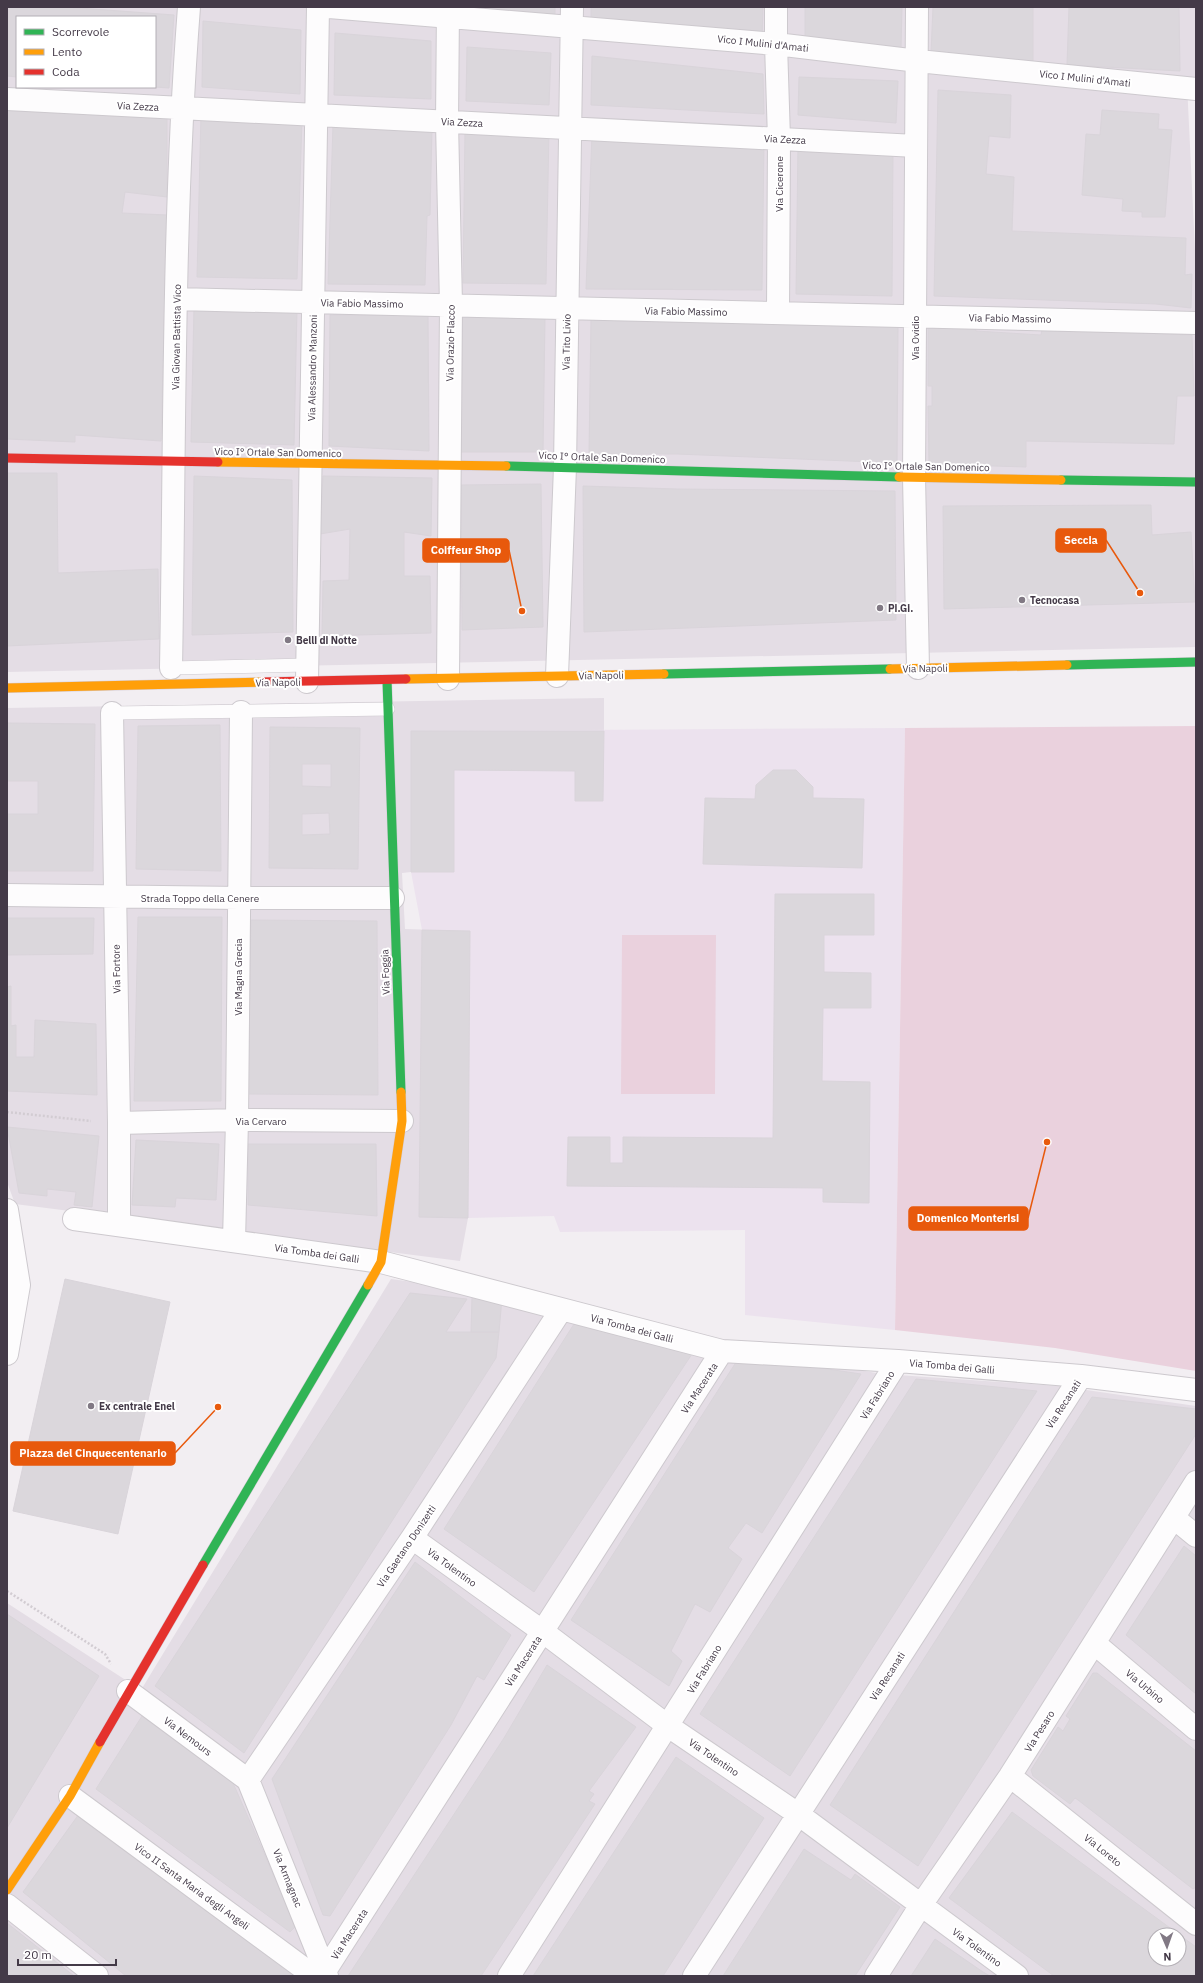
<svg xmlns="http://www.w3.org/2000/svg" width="1203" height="1983" viewBox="0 0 1203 1983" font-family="'IBM Plex Sans',sans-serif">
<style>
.residential{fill:#e4dde5;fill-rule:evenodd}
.education{fill:#ece2ee}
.green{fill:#ead1dd}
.building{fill:#dbd7dc;stroke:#d9d4da;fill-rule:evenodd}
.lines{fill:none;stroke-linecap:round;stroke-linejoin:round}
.lane-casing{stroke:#cdc9ce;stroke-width:14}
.street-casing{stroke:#cdc9ce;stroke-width:24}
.fast-casing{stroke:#d5ccd6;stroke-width:10}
.slow-casing{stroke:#d5ccd6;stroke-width:10}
.jam-casing{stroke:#d5ccd6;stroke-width:10}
.path{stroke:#d2ccd2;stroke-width:2.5;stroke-dasharray:2 2;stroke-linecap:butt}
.lane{stroke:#fdfcfd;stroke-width:13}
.street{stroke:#fdfcfd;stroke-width:22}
.fast{stroke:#30b455;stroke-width:9}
.slow{stroke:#ff9f0a;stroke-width:9}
.jam{stroke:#e5322d;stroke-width:9}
.poi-dot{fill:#817984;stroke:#fff;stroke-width:1.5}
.labels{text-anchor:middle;stroke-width:4;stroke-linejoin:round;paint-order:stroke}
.street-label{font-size:10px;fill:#443a48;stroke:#fff}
.poi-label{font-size:10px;font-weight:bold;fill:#443a48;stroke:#fff;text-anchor:start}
.leader{fill:none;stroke:#e8590c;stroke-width:1.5}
.callout-dot{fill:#e8590c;stroke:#fff;stroke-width:1.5}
.callout{fill:#e8590c;stroke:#e8590c;stroke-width:1.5}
.callout-label{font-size:11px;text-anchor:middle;font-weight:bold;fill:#fff}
</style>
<rect width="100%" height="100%" fill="#f2eef2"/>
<path class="residential" d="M7,7H1196V84H1187L1196,270V647L7,672ZM17,17H155V87H17Z
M604,698V731L411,872L402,873L405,929L470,931L468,1218L460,1261L15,1204L7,1182V708Z
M391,1279L456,1288L656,1338L883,1374L1059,1386L1196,1406V1976H7V1603L141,1690ZM1155,1935H1179V1959H1155Z"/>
<path class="education" d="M905,728L895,1330L745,1315V1230L560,1232L554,1216L468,1218L470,931L422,930L411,872V731Z"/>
<path class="green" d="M1196,726V1371L1055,1348L895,1330L905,728Z
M622,935H716L715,1094H621Z"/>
<path class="building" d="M8,7H66L174,15L169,88L155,87V17H17V77L7,76Z
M468,7H555V17L468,16Z
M591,7H763L762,42L591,27Z
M805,7H902L901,48L805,43Z
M933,7H1033V61L931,53Z
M1069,7H1179L1180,71L1067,65Z
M203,21L301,30L300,94L202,87Z
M335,33L431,41V99L334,95Z
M467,47L551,53L549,105L466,101Z
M592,56L763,74L764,114L591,105Z
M799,77L898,81L896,123L798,115Z
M938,90L1011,95L1010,138L989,136L986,174L1014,177L1012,231L1186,238L1185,275L1192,274L1191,308L1156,304L934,296Z
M7,108L167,113V197L125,192L122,213L167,215L161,441L75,435V442L7,439Z
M1102,110L1159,114L1158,129L1172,130L1165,217H1142V212L1122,211L1123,199L1082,195L1086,134L1100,135Z
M201,114L302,119L297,279L197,277Z
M333,124L432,128L430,215L427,216L425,285L328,284Z
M465,130L549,131L546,284L463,283Z
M592,134L764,144L762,290L586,289Z
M798,144L893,151L892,296L796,294Z
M194,308L297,309L294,445L191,442Z
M330,315H428L429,451L329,446Z
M462,316L545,317L543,452H461Z
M591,319L898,326L897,463L677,454H589Z
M928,327L975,328L976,331L1041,335L1042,329L1192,335L1194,396H1177L1174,444L1026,441V467L929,464L928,406H932V386H928Z
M7,473H57L58,573L158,569L159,639L7,646Z
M194,476L292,480L293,632L192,635Z
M323,476L432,478L431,536L404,532V576H430L431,633L322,636L323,581L349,580L350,529L320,534Z
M541,484L543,627L462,630L461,485Z
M583,486L677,489L895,491L896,620L584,632Z
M1151,505L1152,535L1191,532L1195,602L944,609L943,506Z
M7,723L95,724L93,871H7V814H38V781H7Z
M220,725L221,871L136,869L138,726Z
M270,727L360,728L358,869L269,868ZM302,764H331V787L302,786ZM329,813L330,834L302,835V814Z
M411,731H604L603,801H575V771L454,770V872H411Z
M773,770H796L813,787V798L864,799L862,868L703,864L705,798L755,799L756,785Z
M775,894H874V935H824V972L871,973V1008H823L822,1081L870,1082L869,1203L823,1202V1188L567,1186L568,1137H610V1163H623V1137L773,1138Z
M138,917H222L221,1101H134Z
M7,918H94L93,954L7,955Z
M251,920L377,921L378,1095L248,1094Z
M422,930L470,931L468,1218L419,1217Z
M11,986V1026L16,1025V1057H34L35,1020L96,1024L97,1095L7,1091V987Z
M7,1127L99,1136L92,1207L74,1205L76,1192L47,1189V1196L19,1193Z
M136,1140L219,1144L216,1200L176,1198L175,1207L132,1205Z
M248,1144H376L377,1216L248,1205Z
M65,1279L170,1302L118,1534L13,1511Z
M410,1293L467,1299L446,1332H499L496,1358L244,1753L155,1686Z
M472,1297L502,1298L499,1332H471Z
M574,1324L692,1354L534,1592L444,1529Z
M740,1356L861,1374L762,1533L746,1523L728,1548L742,1559L710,1612L695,1604L671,1651L682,1661L669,1686L571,1620Z
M916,1379L1037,1391L790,1776L700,1714Z
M1092,1397L1196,1409V1434L918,1866L830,1805Z
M1184,1546L1196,1556V1694L1126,1635Z
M415,1562L511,1635L484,1680L477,1676L451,1725L330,1916L323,1915L272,1779Z
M7,1614L99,1676L7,1828Z
M547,1665L636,1727L589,1791L594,1794L589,1801L595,1804L481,1976H348L504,1738Z
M1093,1673H1097L1196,1751V1887L1193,1889L1078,1800L1075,1798L1070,1804L1033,1776L1031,1770L1058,1727L1063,1731L1070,1719L1066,1716Z
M142,1716L233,1783L296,1926L290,1932L96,1789Z
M676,1757L764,1818L663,1976H533Z
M1012,1812L1196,1947V1976H1054L949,1898ZM1155,1935H1179V1959H1155Z
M79,1814L299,1976H126L23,1892Z
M804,1849L851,1880L855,1874L900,1907L855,1976H723Z
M7,1923L74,1976H7Z
M935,1939L983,1972L990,1976H911Z"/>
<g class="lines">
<g class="lane-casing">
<path id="lane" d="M171,668L307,665
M112,713L388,709"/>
</g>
<g class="street-casing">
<path id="street" d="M329,7L776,44L918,61L1196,89
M776,7V44L779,139L778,313
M917,7L914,477L918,668
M7,99L916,146
M176,299L1196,323
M171,668C175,448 172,227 189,7
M557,676L565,467L572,7
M448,679L451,305L447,122L448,7
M307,682L318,7
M112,713L119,1123V1225
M7,895L239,898H393
M119,1123L237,1120L402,1121
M7,1210L19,1285L7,1354
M74,1219L381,1262L722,1351L898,1361L1081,1376L1196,1390
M234,1241L237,1120L241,712
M1174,1518L1196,1536
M412,1538L542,1631L668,1726L798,1814L1017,1976
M1094,1643L1196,1729
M128,1691L248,1780
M1010,1776L1196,1924
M248,1780L412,1538L561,1310
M248,1780L327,1976
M70,1796L314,1976
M7,1905L97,1976
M325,1971L722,1351
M509,1976L898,1361
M694,1976L1081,1376
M876,1976L921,1905L1010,1776L1196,1482"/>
</g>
<g class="fast-casing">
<path id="fast" d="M506,466L899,477
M1061,480L1196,482
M1067,665L1196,662
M664,674L890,669
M387,680L401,1092
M203,1565L368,1285"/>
</g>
<g class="slow-casing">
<path id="slow" d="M218,462L506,466
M899,477L1061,480
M890,669L1067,665
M406,679L664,674
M7,688L262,682
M368,1285L381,1262L402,1121L401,1092
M7,1890L70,1796L100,1742"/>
</g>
<g class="jam-casing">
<path id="jam" d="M7,458L218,462
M262,682L406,679
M100,1742L203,1565"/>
</g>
<path class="path" d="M7,1112L91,1121
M7,1591L105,1654L111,1664"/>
<use href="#lane" class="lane"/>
<use href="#street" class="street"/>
<use href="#fast" class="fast"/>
<use href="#slow" class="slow"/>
<use href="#jam" class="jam"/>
</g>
<g class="poi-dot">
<circle cx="1022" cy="600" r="4"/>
<circle cx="880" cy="608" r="4"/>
<circle cx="288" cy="640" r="4"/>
<circle cx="91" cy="1406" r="4"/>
</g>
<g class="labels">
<g class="street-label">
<text transform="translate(763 43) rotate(6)" y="4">Vico I Mulini d'Amati</text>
<text transform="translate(1085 78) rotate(6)" y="4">Vico I Mulini d'Amati</text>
<text transform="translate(138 106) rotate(3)" y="4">Via Zezza</text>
<text transform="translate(462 122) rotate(3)" y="4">Via Zezza</text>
<text transform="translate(785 139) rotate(3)" y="4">Via Zezza</text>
<text transform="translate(779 184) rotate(-90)" y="4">Via Cicerone</text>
<text transform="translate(362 303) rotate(1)" y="4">Via Fabio Massimo</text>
<text transform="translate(686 311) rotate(1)" y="4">Via Fabio Massimo</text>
<text transform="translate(1010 318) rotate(1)" y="4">Via Fabio Massimo</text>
<text transform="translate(176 337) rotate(-89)" y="4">Via Giovan Battista Vico</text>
<text transform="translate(915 338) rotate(-90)" y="4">Via Ovidio</text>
<text transform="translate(566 342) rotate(-89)" y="4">Via Tito Livio</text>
<text transform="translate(450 343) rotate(-89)" y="4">Via Orazio Flacco</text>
<text transform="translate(312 368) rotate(-89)" y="4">Via Alessandro Manzoni</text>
<text transform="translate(278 452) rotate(1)" y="4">Vico I° Ortale San Domenico</text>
<text transform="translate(602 457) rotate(2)" y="4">Vico I° Ortale San Domenico</text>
<text transform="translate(926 466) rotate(1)" y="4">Vico I° Ortale San Domenico</text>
<text transform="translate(925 668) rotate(-1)" y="4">Via Napoli</text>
<text transform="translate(601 675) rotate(-1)" y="4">Via Napoli</text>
<text transform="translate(278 682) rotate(-1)" y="4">Via Napoli</text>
<text x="200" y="902">Strada Toppo della Cenere</text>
<text transform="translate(116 969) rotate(-91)" y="4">Via Fortore</text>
<text transform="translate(385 972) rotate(-92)" y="4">Via Foggia</text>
<text transform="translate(238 977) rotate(-90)" y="4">Via Magna Grecia</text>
<text x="261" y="1125">Via Cervaro</text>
<text transform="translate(317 1253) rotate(8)" y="4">Via Tomba dei Galli</text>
<text transform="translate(632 1328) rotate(15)" y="4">Via Tomba dei Galli</text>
<text transform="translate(952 1366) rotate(5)" y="4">Via Tomba dei Galli</text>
<text transform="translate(699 1388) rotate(-57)" y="4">Via Macerata</text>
<text transform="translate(877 1395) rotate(-58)" y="4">Via Fabriano</text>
<text transform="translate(1063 1404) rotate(-57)" y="4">Via Recanati</text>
<text transform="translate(406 1546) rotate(-56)" y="4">Via Gaetano Donizetti</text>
<text transform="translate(452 1567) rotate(36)" y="4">Via Tolentino</text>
<text transform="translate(523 1661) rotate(-57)" y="4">Via Macerata</text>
<text transform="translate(704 1669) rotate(-58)" y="4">Via Fabriano</text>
<text transform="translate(887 1676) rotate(-57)" y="4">Via Recanati</text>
<text transform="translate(1145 1686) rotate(40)" y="4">Via Urbino</text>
<text transform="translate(1039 1731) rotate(-58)" y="4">Via Pesaro</text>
<text transform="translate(188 1736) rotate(37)" y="4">Via Nemours</text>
<text transform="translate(714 1757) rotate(34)" y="4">Via Tolentino</text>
<text transform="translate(1103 1850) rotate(39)" y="4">Via Loreto</text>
<text transform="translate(288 1878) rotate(68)" y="4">Via Armagnac</text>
<text transform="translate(192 1886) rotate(36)" y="4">Vico II Santa Maria degli Angeli</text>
<text transform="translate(349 1934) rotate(-57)" y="4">Via Macerata</text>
<text transform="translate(977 1947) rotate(36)" y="4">Via Tolentino</text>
</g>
<g class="poi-label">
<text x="1030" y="604">Tecnocasa</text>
<text x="888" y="612">Pi.Gi.</text>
<text x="296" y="644">Belli di Notte</text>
<text x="99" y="1410">Ex centrale Enel</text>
</g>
</g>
<path class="leader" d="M1140 593L1106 540M522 611L509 550M1047 1142L1028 1218M218 1407L175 1453"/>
<g class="callout-dot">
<circle cx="1140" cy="593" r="4"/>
<circle cx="522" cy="611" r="4"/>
<circle cx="1047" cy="1142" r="4"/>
<circle cx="218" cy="1407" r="4"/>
</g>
<g class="callout">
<rect x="1056" y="529" width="50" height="23" rx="4"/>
<rect x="423" y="539" width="86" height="23" rx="4"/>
<rect x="909" y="1207" width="119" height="23" rx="4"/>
<rect x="11" y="1442" width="164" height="23" rx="4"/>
</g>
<g class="callout-label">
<text x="1081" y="544">Seccia</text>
<text x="466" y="554">Coiffeur Shop</text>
<text x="968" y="1222">Domenico Monterisi</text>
<text x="93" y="1457">Piazza del Cinquecentenario</text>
</g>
<rect width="1203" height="1983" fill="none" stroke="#443a48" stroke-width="16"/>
<rect x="16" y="16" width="140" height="72" fill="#ffffff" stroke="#b4b0b6"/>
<rect x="24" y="29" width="20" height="6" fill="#30b455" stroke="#b4b0b6"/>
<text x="52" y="36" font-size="12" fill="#443a48">Scorrevole</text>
<rect x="24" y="49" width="20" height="6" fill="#ff9f0a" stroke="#b4b0b6"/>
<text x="52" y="56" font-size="12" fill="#443a48">Lento</text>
<rect x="24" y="69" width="20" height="6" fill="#e5322d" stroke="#b4b0b6"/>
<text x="52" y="76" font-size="12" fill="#443a48">Coda</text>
<g transform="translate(1167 1947) rotate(178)"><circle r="19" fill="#ffffff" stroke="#b4b0b6"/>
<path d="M0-3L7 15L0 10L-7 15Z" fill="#817984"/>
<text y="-6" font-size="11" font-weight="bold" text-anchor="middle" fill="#443a48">N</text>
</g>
<path d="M18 1959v6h98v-6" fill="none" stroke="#443a48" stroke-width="2"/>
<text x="24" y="1959" font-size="12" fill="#443a48" stroke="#ffffff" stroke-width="3" paint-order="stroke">20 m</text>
</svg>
